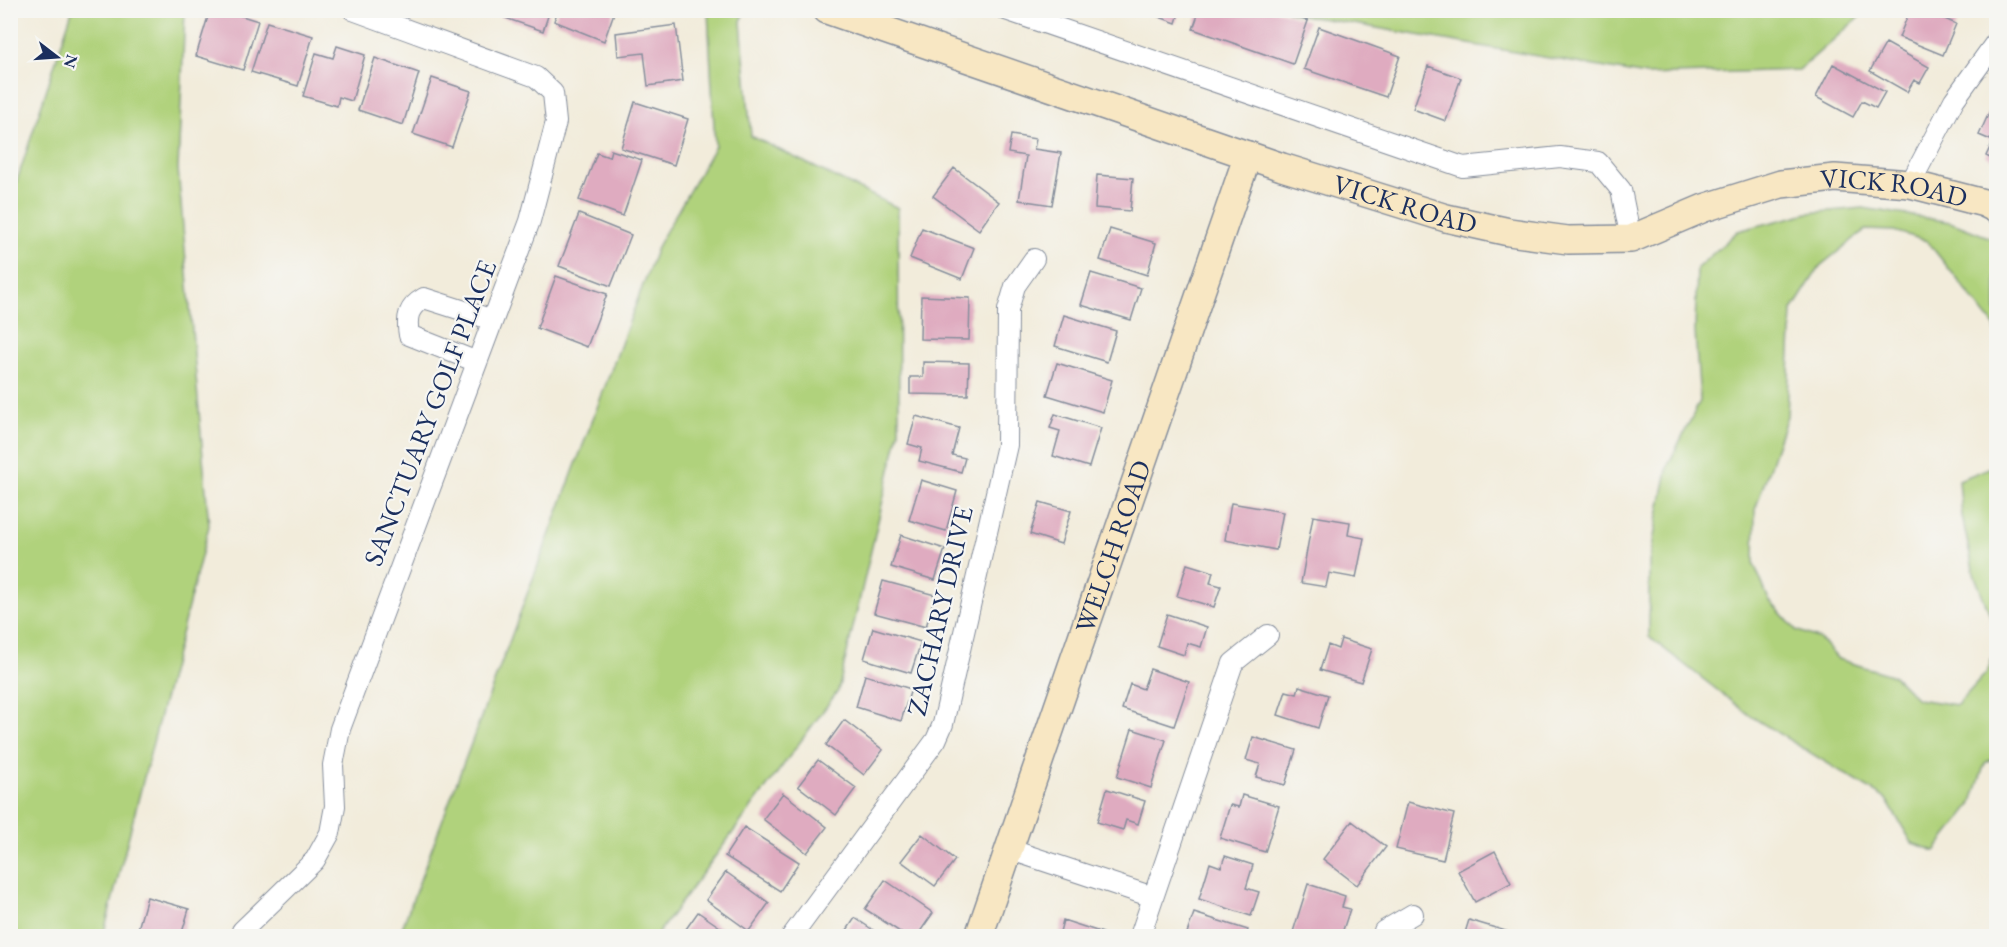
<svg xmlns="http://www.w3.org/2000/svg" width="2007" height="947" viewBox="0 0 2007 947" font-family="'EB Garamond',serif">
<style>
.green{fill:#b0d27b;stroke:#66806c;stroke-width:1.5}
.building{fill:#dfabc0}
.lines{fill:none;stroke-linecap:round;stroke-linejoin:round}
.street-casing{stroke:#868e9c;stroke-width:22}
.secondary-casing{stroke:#868e9c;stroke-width:30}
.street{stroke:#fff;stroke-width:20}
.secondary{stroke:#f8e7c3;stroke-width:27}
.labels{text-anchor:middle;stroke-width:4.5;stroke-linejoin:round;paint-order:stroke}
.street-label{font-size:27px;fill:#1b2f5e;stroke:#f6f6f2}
</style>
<rect width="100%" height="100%" fill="#f6f6f2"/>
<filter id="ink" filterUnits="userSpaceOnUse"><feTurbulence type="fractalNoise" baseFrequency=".0167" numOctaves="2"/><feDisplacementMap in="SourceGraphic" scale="12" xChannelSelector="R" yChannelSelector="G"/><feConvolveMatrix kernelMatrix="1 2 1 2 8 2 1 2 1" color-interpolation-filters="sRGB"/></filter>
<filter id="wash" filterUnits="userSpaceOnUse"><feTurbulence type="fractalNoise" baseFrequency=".008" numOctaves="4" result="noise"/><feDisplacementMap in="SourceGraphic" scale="24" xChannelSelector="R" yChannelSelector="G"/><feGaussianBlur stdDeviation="1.35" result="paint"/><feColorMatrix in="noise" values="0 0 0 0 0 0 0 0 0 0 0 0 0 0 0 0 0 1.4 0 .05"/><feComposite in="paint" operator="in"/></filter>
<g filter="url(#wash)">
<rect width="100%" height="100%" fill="#f2ecdb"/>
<path class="green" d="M72,11H185L178,169L209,526L103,936H11V199Z
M708,11H744L741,22L751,136L898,208L899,432L838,691L656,936H399L658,245L715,146Z
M1287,11H1866L1799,70L1646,75L1297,14Z
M1863,208L1950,222L1996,240V335L1995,327L1927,241L1894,231L1865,230L1820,266L1792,310L1787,416L1755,510L1754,564L1769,600L1796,630L1820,639L1838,659L1894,676L1917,699L1957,705L1987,672L1996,649V756L1985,763L1971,805L1935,851L1912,843L1886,799L1752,717L1649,637V562L1668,465L1700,401L1695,331L1697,268L1738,231L1808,213Z
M1996,465V630L1974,574L1962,516L1959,480Z"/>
<g id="blocks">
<path class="building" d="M210,10H223L258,21L243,70L196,56Z
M495,10H550L543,31L494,14Z
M558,10H615L604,41L554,21Z
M1140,10H1180L1176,23Z
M1194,10H1277L1308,21L1293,64L1193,29L1198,15L1193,13Z
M1910,10H1925L1956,24L1943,55L1899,37Z
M267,22L313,36L298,86L251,72Z
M676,25L683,81L648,86L644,53L618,56L616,33Z
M1319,27L1400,56L1386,97L1304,69Z
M1886,43L1929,67L1920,83L1914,80L1907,92L1870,71Z
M337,46L365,55L352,101L339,97L337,106L303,96L316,53L333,58Z
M375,58L419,73L403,125L358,110Z
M1833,64L1885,92L1876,108L1862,101L1853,117L1816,97Z
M1428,66L1461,78L1446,121L1413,109Z
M432,78L471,91L452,147L413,134Z
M635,102L688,119L674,165L621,148Z
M1992,106L1996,108V161L1986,156L1993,141L1979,135Z
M1011,135L1036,139L1034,149L1061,153L1052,205L1019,200L1026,156L1008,153Z
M611,150L642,160L623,216L579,200L597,153L609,157Z
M954,168L999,202L979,230L933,196Z
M1097,175L1133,178L1130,211L1095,208Z
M579,214L631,235L611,286L559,266Z
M922,228L974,248L962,279L910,258Z
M1110,229L1156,243L1147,275L1100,260Z
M1091,273L1141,288L1131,320L1081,305Z
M556,276L607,294L587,347L537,328Z
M921,296L970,298L969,340L920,339Z
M1064,315L1116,331L1107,362L1055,346Z
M923,362L969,363L968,395L910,394V377H923Z
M1057,363L1112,380L1103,412L1047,395Z
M1055,414L1101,428L1089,467L1053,456L1060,431L1050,428Z
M916,416L959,428L952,455L965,458L961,472L919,461L922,448L908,444Z
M921,480L957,491L946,531L909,520Z
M1040,502L1071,511L1061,544L1030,534Z
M1231,503L1283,512L1276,550L1225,540Z
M1313,516L1350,522L1348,535L1364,538L1356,578L1329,573L1326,587L1301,583Z
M901,535L945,549L935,580L891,567Z
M1187,564L1213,572L1210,583L1221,586L1214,607L1177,596Z
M883,581L935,595L926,627L874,613Z
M1167,614L1207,627L1201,647L1187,643L1184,655L1157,646Z
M873,628L921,642L911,673L864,659Z
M1341,639L1372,649L1361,682L1320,670L1328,645L1338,649Z
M1150,669L1189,682L1174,726L1122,709L1130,684L1143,689Z
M865,675L911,689L901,721L856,707Z
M1299,686L1328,695L1318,728L1278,715L1286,691L1297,694Z
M844,720L883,750L864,775L826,745Z
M1132,729L1166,740L1151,788L1117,777Z
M1253,737L1296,750L1285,785L1256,777L1260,764L1246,760Z
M818,760L856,788L836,815L798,786Z
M1107,789L1145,801L1138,824L1126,820L1123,830L1097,822Z
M783,793L827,827L807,853L763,819Z
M1242,795L1279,806L1265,852L1220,838L1230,805L1239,807Z
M1408,802L1454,814L1443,860L1396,849Z
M1352,821L1386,847L1357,885L1323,859Z
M744,827L799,862L780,891L725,856Z
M922,834L955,860L935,886L901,861Z
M1495,851L1511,883L1475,902L1458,871Z
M1225,856L1253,865L1246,888L1259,892L1251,916L1199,899L1210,863L1221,867Z
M726,872L769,903L749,931L706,900Z
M885,880L933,913L917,936H906L865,909Z
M1308,884L1345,896L1342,907L1350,909L1341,936H1306L1293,932Z
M147,897L189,909L181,936H136Z
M698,912L733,936H681Z
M1194,913L1248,930L1246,936H1186Z
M855,918L882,936H843Z
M1063,920L1103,933L1102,936H1059Z
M1469,920L1509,932L1508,936H1464Z"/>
</g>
</g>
<g filter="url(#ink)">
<use href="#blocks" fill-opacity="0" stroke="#868e9c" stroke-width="1.5"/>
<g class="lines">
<g class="street-casing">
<path id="street" d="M1006,10L1463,167L1560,157L1598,162L1621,190L1631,239
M1910,184L1954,100L1996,42
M477,362L409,335C406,317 408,307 424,298L493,320
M1008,849L1153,897
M242,931L315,860L330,833L335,806L333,765L340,729L530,221L556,122L553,93L536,77L353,10
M792,936L936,740L943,724L1007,445L1008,310L1015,286L1034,259
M1140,936L1233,663L1268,635
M1383,936L1384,931L1413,914"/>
</g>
<g class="secondary-casing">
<g id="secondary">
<path id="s1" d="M827,10L1282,167L1446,218L1509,232L1568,240L1631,239L1704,208L1781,184L1835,178L1910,184L1984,203L1996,209"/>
<path id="s2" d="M979,936L1248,155"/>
</g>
</g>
<use href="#street" class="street"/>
<use href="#secondary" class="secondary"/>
</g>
</g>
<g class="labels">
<g class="street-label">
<text dy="9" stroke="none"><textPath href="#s1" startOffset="1114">VICK ROAD</textPath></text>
<text dy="9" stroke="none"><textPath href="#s1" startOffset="610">VICK ROAD</textPath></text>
<text transform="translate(430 413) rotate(-69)" y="9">SANCTUARY GOLF PLACE</text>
<text dy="9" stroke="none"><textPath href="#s2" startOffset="412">WELCH ROAD</textPath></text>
<text transform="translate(940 611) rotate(-77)" y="9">ZACHARY DRIVE</text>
</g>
</g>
<rect width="2007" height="947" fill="none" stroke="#f6f6f2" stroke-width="36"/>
<g transform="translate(57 57) rotate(107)" stroke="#f6f6f2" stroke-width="4.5" paint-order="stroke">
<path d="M0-4.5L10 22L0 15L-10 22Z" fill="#1b2f5e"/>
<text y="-9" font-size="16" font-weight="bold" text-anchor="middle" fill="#1b2f5e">N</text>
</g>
</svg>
